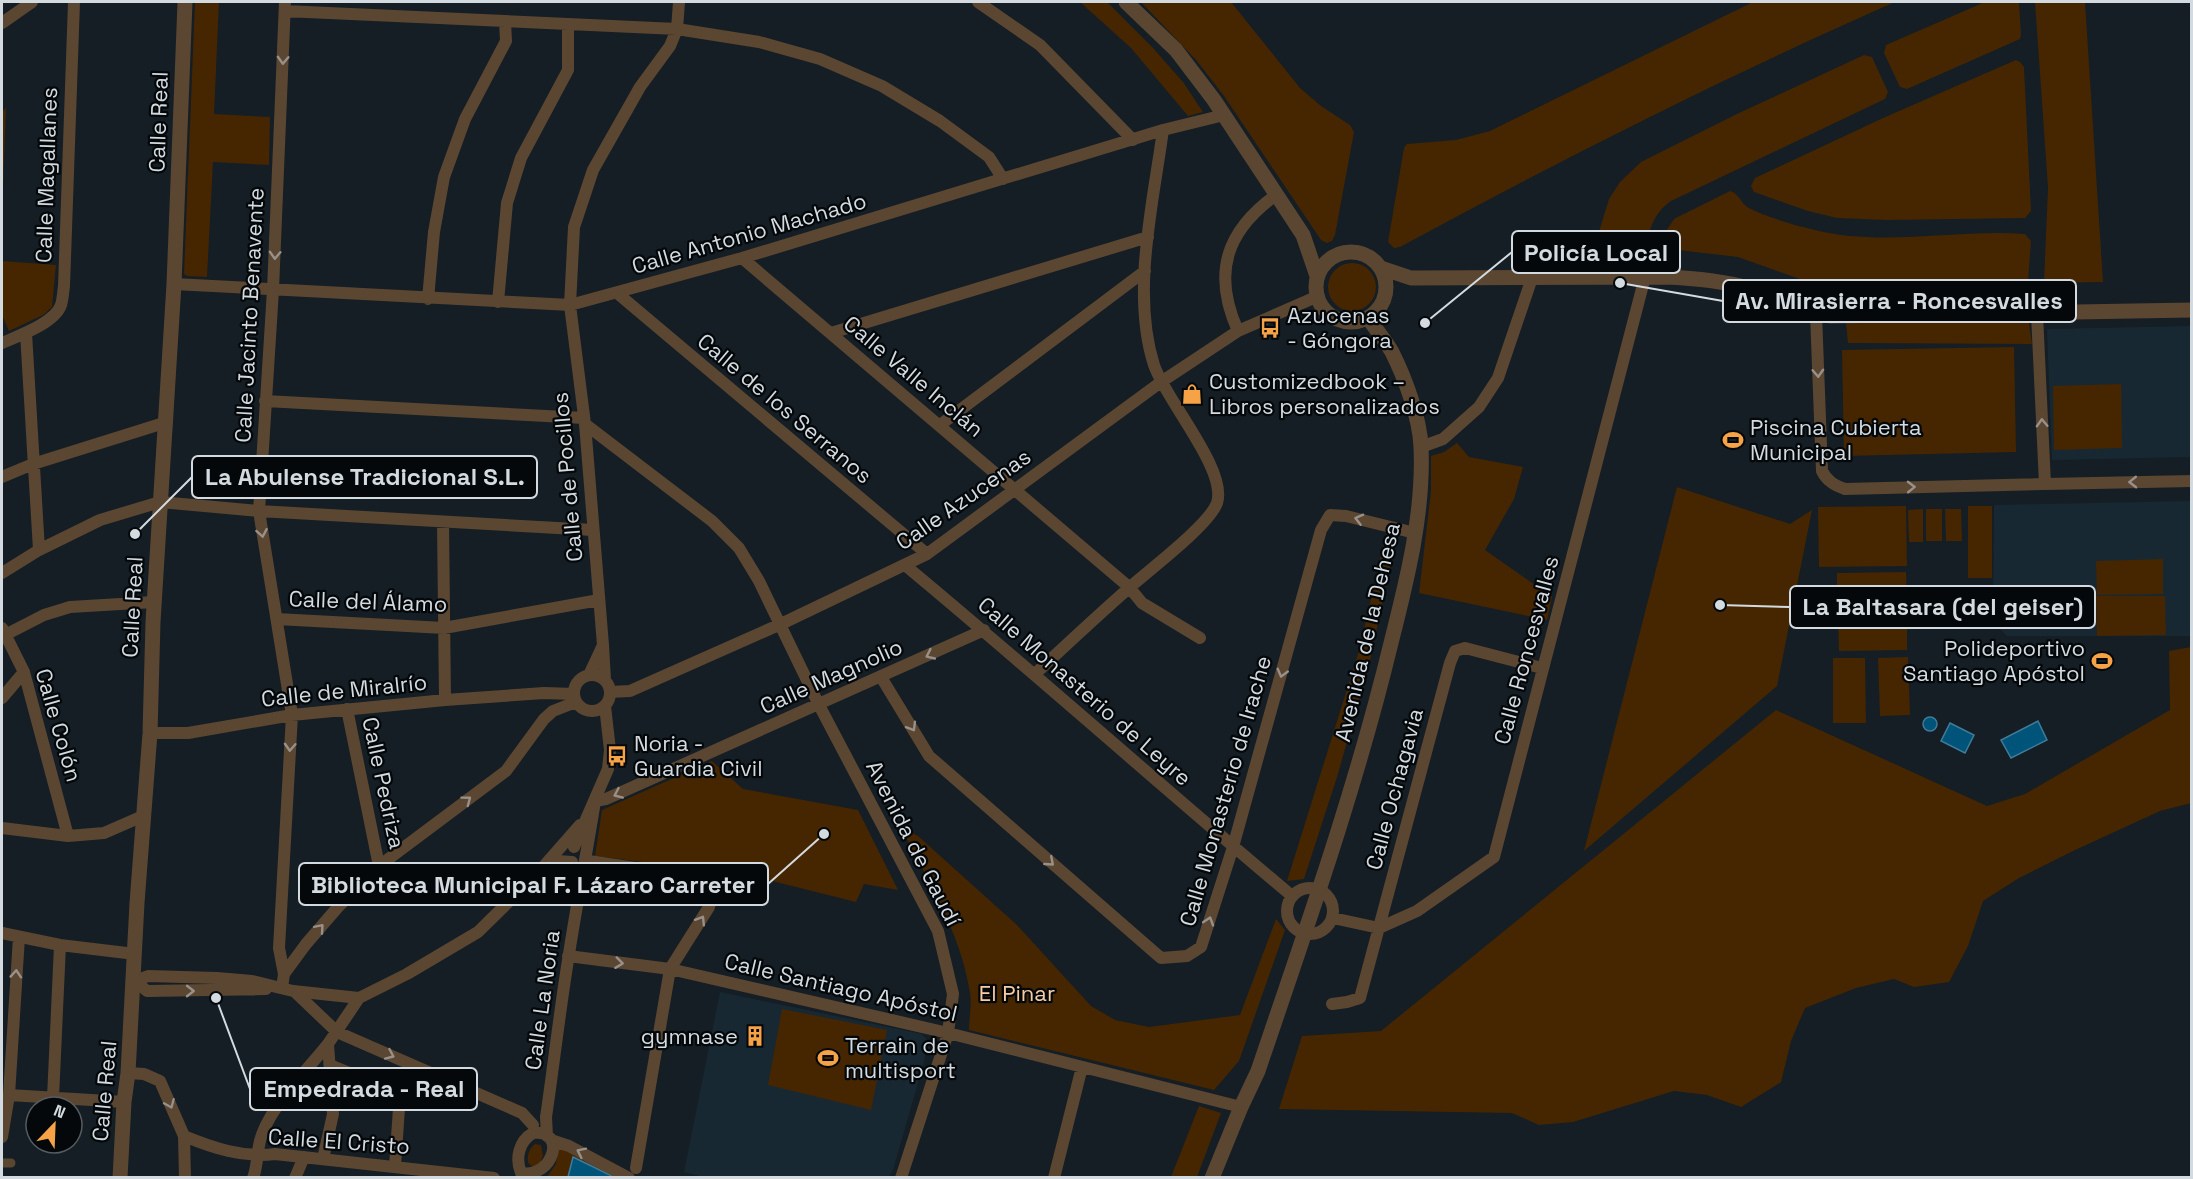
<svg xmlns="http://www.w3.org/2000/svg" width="2193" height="1179" viewBox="0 0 2193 1179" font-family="'Space Grotesk',sans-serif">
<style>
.built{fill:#182832}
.green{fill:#452600}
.water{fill:#00547a;stroke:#407c99;stroke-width:1.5}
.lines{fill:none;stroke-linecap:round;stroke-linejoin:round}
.pedestrian{stroke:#5b4632;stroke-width:9}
.minor{stroke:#5b4632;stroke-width:12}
.tertiary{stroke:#5b4632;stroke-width:15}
.oneway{stroke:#989089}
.labels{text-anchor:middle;stroke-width:4.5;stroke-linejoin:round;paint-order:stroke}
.street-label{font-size:22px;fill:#d4dbe0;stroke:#04080a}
.poi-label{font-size:22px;fill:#d4dbe0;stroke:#04080a;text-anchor:start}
.park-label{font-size:22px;fill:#f8cca3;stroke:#04080a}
.leader{fill:none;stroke:#d4dbe0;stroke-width:2}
.callout-dot{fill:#d4dbe0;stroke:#04080a;stroke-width:2}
.callout{fill:#04080a;stroke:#d4dbe0;stroke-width:2}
.callout-label{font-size:24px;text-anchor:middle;font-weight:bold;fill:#d4dbe0}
</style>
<rect width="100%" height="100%" fill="#141e24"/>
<path class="built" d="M2191,326V457L2052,460L2047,329Z
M2191,501V636H2007L1993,622L1994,505Z
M720,992L922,1034L927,1040L924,1062L893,1170L889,1177L706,1178L684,1172Z"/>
<path class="green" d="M195,2H219L214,114L270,117L269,165L213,162L207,277L187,276L184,274Z
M1080,2H1107L1153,48L1183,82L1203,112L1188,116L1131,48Z
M1141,2H1231L1300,88L1321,106L1350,125L1354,132L1335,235L1332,241L1327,243L1321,240L1224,96L1197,61Z
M1753,2H1895C1727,76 1562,159 1400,247L1394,248L1388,242L1404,148L1407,144L1456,140L1490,131Z
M1985,2H2019L2021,35L2020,39L1907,89L1900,87L1884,53L1886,45Z
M2035,2H2085L2103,282L2044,283L2048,188Z
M1864,55L1872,57L1888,92L1885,99L1671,201C1654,213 1650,228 1645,248H1594L1609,199L1620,182L1641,162L1739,113Z
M2016,60L2020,62L2024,67L2031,211L2025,218L1887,220L1837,218L1808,211L1754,192L1751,186L1755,178L1883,118Z
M6,108L2,213V112Z
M1730,191C1739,193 1741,204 1749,208C1769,218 1794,225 1815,230C1883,247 1956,229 2025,234L2031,241L2028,283L1824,286L1811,283L1738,257L1661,248L1666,231L1674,219Z
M2,261L56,265L52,307L43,315L9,331L2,315Z
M1328 287a24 24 0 1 1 48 0a24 24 0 1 1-48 0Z
M1846,323H2029L2032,344L1848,343Z
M2014,347L2016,452L1844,456L1842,350Z
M2121,384L2122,448L2054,450L2053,386Z
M1457,443L1469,457L1523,467L1514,499L1485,550L1552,597L1547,620L1419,593L1431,491V456L1444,452Z
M1677,487L1790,524L1812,510L1777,686L1584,851Z
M1906,506L1907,566L1819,567L1818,507Z
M1968,506H1992V578H1968Z
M1923,509V542H1909L1908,510Z
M1926,509H1942V541H1926Z
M1945,509H1961L1962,541H1946Z
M1386,534L1396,538L1371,656L1338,774L1304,879L1287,881L1359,651Z
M2163,559V594L2097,595L2096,561Z
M1906,572L1907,606H1837V573Z
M2096,596H2165L2166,635L2097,636Z
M1907,614V650L1839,651L1838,615Z
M2191,647V803L2160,811L2073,851L2019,878L1983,901L1968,946L1949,982L1914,987L1894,979L1856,988L1805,1008L1791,1041L1781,1082L1741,1107L1707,1095L1674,1091L1573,1122L1539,1125L1512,1113L1279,1109L1302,1036L1381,1031L1776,710L1987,806L2025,794L2170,710L2169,651Z
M1908,657L1910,715L1880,716L1878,658Z
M1833,658H1865L1866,723H1833Z
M712,761L743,789L858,810L898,890L864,884L856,902L756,877L726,885L707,870L595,856L602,810Z
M900,826L918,836L1017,925L1091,1006L1115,1020L1149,1027L1240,1015L1276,919L1285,930L1239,1061L1214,1090L969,1030C969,1018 972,1004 970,993C961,933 927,879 900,826Z
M782,1009L887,1030L871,1110L768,1085Z
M1199,1106L1221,1113L1197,1177H1171Z
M535,1144L541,1145L543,1156L539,1165L533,1167L528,1163C527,1155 529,1149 535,1144Z
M558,1147L619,1177H547L556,1164Z"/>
<path class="water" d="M1923 724a7 7 0 1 1 14 0a7 7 0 1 1-14 0Z
M2038,721L2047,740L2011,758L2001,740Z
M1950,723L1974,735L1965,753L1941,741Z
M573,1157L610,1175L613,1177H568Z"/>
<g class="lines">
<path class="pedestrian" d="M2,1163H11"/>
<path class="minor" d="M978,2L1040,45L1133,140
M285,11L677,29L759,42L820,59L882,86L940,121L989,157L1003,179
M2,23L32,2
M742,258L1129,587L1142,603L1200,638
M174,284L570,305L742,258L1163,130L1224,115
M617,293L927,554
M428,299L434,232L444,177L465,119L506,41L505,21
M498,302L507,203L521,158L568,70V24
M1816,314L1822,471C1827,481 1834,485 1845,489L2045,484L2037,314
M1238,331C1212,273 1226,231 1276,195
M26,333L39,550
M831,333L1148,237
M2,343C18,336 55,323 61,305C63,299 63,292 64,286L74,2
M265,401L584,418
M585,424L712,521L739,548L759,581L819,705L938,931L953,994L948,1033L901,1178
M940,425L1145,271
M1421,447L1443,439L1479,407L1498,378L1532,278
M2,477L33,464L167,422
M2045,484L2192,481
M443,522L445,700
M906,566C1036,674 1162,787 1292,896
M2,573L39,550L100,520L160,502L259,511L593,530
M277,619L444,628L599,600
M2,628L24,672L68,836
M5,635L44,615L70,607L154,602
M603,645L585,424L570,305L574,227L593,170L640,87L670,46L677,29L679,2
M1035,674C1066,645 1097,616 1129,588C1149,570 1209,525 1217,503C1228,470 1165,399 1154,365C1131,293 1153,204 1163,130
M574 693a18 18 0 1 1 36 0a18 18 0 1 1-36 0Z
M589,675L603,645L605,680
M881,677L929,756L1161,958L1187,956L1201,947L1233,847L1321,530L1330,515L1346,516L1415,533
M610,692L630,691L781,624L927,554L1161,382L1238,331L1316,297
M2,698L24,672
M347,709L379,866
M150,733H188L292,715L445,700L544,693L574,694
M595,801L606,799L984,630
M2,828L68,836L104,833L143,816
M574,847L608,769L610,750L605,706
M586,859L589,861L694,877L709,885L712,893L709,907L670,969L636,1168
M544,866L580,825
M1287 911a23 23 0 1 1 46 0a23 23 0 1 1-46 0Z
M1333,918L1379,928L1417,911L1494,857L1645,277
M2,933L60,945L135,954
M568,956L670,969L948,1033L1241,1107
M284,974L306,944L338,907L379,866L506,771L544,719L553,711L576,702
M135,981L148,976L217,978L252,981L293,991L359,998L407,974L478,932L545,866L558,861L572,862
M135,981L147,991L266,989
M282,988L284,974L279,948L292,715L259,511L273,290L285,2
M294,991L337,1032L522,1113L533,1125
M1332,1004L1347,1002L1360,998L1450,663L1455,651L1465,648L1542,668
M330,1065L400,1094L395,1166
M128,1073L144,1074L160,1081L184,1136L185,1178
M9,1095L124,1102
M53,1098L60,945
M533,1133C568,1129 553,1179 521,1173C515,1158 519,1141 533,1133Z
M184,1136C213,1148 243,1158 275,1154L494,1178
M547,1136L546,1117C554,1063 560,1008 569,954C577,902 587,852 595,801
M2,1137L9,1095L19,937
M551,1140L569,1146L629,1178
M323,1159L333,1114L328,1044L359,998
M253,1178C259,1162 256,1147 263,1132C274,1103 308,1069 328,1044
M295,1178L304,1157
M1054,1178L1082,1067"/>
<path class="tertiary" d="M1126,2L1176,50L1214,100L1303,235L1317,276
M1316 287a35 35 0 1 1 70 0a35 35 0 1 1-70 0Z
M1381,268L1411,278L1665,277C1694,278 1724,281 1752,289C1779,297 1802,313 1831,316L2192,310
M120,1178L124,1102L128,1073L137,903L150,733L153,622L174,284L185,2
M1212,1178L1241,1107L1258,1071C1306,929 1356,788 1391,643C1407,580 1424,513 1421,447C1420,418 1405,378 1392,352C1386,341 1376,330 1369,319"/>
</g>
<defs><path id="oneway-chevron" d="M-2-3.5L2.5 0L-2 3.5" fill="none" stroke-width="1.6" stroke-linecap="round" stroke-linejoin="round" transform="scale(1.5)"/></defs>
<g class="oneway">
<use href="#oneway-chevron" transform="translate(283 60) rotate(92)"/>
<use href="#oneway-chevron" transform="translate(275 255) rotate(92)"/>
<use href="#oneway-chevron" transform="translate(1818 373) rotate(87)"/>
<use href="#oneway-chevron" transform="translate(2042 423) rotate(-92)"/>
<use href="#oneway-chevron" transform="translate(2133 482) rotate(179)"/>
<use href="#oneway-chevron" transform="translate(1911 487) rotate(-1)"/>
<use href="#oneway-chevron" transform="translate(1359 519) rotate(-166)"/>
<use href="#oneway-chevron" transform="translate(262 533) rotate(80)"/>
<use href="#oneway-chevron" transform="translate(930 655) rotate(155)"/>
<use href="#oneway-chevron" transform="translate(1282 673) rotate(105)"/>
<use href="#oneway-chevron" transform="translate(912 727) rotate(59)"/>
<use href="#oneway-chevron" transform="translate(290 747) rotate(93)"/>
<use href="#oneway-chevron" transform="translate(618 794) rotate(156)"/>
<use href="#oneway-chevron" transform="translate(467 800) rotate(-37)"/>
<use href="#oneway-chevron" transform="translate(1050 862) rotate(41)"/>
<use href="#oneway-chevron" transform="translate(701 920) rotate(-58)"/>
<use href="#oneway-chevron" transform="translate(1209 921) rotate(-72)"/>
<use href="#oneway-chevron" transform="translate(320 928) rotate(-49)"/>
<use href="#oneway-chevron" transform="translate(619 963) rotate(7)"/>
<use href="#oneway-chevron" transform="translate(16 974) rotate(-86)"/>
<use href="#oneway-chevron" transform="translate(190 991)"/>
<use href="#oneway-chevron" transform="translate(390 1055) rotate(24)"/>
<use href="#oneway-chevron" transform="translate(170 1104) rotate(67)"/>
<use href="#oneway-chevron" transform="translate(581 1152) rotate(-154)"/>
</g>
<defs>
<g id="bus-bare" transform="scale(1.62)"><path d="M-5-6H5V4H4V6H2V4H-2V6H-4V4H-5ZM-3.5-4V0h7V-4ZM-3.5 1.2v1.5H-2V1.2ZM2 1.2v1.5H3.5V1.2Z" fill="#f6a247" stroke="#04080a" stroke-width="2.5" paint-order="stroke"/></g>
<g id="shop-bare" transform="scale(1.62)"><path d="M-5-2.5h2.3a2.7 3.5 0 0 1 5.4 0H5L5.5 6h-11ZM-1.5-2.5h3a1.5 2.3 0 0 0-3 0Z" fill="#f6a247" stroke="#04080a" stroke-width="2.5" paint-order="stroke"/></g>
<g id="stadium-bare" transform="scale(1.62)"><path d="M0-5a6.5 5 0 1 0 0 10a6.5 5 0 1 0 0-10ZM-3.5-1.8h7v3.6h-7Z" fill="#f6a247" stroke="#04080a" stroke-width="2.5" paint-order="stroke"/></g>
<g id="building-bare" transform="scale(1.62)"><path d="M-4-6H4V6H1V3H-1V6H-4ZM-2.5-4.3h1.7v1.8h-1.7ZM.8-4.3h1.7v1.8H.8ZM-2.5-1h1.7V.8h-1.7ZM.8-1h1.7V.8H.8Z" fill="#f6a247" stroke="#04080a" stroke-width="2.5" paint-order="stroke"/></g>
</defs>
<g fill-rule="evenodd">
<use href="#bus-bare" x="1270" y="328"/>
<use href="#shop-bare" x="1192" y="394"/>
<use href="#stadium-bare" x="1733" y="440"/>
<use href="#stadium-bare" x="2102" y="661"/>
<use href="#bus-bare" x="617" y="756"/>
<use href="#building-bare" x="755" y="1036"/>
<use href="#stadium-bare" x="828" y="1058"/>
</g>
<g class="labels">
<g class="street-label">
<text transform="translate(158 122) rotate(-88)" y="8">Calle Real</text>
<text transform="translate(46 175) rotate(-88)" y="8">Calle Magallanes</text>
<text transform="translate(749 233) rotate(-16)" y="8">Calle Antonio Machado</text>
<text transform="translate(249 315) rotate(-87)" y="8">Calle Jacinto Benavente</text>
<text transform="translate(914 376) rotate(40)" y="8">Calle Valle Inclán</text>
<text transform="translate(785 408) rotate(40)" y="8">Calle de los Serranos</text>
<text transform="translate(567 477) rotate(-95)" y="8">Calle de Pocillos</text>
<text transform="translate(963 499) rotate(-35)" y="8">Calle Azucenas</text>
<text transform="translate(368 601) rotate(2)" y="8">Calle del Álamo</text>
<text transform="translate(132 607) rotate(-87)" y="8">Calle Real</text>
<text transform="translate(1367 632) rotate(-77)" y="8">Avenida de la Dehesa</text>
<text transform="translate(1526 650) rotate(-75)" y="8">Calle Roncesvalles</text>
<text transform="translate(831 676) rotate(-24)" y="8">Calle Magnolio</text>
<text transform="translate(344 690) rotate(-6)" y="8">Calle de Miralrío</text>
<text transform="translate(1085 691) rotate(41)" y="8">Calle Monasterio de Leyre</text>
<text transform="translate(59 725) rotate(74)" y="8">Calle Colón</text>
<text transform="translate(384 783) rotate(78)" y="8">Calle Pedriza</text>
<text transform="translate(1394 789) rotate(-75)" y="8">Calle Ochagavia</text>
<text transform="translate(1225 791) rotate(-74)" y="8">Calle Monasterio de Irache</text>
<text transform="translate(914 843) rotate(63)" y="8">Avenida de Gaudí</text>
<text transform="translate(841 987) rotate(13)" y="8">Calle Santiago Apóstol</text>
<text transform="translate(542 1000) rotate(-82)" y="8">Calle La Noria</text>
<text transform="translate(104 1091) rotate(-85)" y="8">Calle Real</text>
<text transform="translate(339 1141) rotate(4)" y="8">Calle El Cristo</text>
</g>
<g class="poi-label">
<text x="1287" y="323">Azucenas<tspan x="1287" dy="25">- Góngora</tspan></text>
<text x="1209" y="389">Customizedbook –<tspan x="1209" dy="25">Libros personalizados</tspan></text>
<text x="1750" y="435">Piscina Cubierta<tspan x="1750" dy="25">Municipal</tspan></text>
<text x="2085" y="656" text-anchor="end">Polideportivo<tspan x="2085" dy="25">Santiago Apóstol</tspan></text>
<text x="634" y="751">Noria -<tspan x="634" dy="25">Guardia Civil</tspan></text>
<text x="738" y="1044" text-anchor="end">gymnase</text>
<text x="845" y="1053">Terrain de<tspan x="845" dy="25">multisport</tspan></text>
</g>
<g class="park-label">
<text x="1017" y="1001">El Pinar</text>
</g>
</g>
<path class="leader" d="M1425 323L1512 252M1620 283L1723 301M135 534L192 477M1720 605L1790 607M824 834L768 884M216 998L250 1089"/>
<g class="callout-dot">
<circle cx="1425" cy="323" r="6"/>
<circle cx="1620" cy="283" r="6"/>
<circle cx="135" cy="534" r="6"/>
<circle cx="1720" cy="605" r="6"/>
<circle cx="824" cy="834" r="6"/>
<circle cx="216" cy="998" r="6"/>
</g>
<g class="callout">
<rect x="1512" y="231" width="168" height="42" rx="6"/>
<rect x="1723" y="280" width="353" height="42" rx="6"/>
<rect x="192" y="456" width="345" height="42" rx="6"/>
<rect x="1790" y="586" width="305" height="42" rx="6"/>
<rect x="299" y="863" width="469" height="42" rx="6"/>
<rect x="250" y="1068" width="227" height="42" rx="6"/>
</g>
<g class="callout-label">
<text x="1596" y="261">Policía Local</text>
<text x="1899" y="309">Av. Mirasierra - Roncesvalles</text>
<text x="365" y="485">La Abulense Tradicional S.L.</text>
<text x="1943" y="615">La Baltasara (del geiser)</text>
<text x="533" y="893">Biblioteca Municipal F. Lázaro Carreter</text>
<text x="364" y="1097">Empedrada - Real</text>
</g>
<rect width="2193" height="1179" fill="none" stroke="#d4dbe0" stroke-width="6"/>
<g transform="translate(54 1125) rotate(23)"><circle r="28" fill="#04080a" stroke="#575c60" stroke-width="1.5"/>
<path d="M0-4.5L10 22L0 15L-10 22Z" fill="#f6a247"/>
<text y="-9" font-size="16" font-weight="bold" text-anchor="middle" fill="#d4dbe0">N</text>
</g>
</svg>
